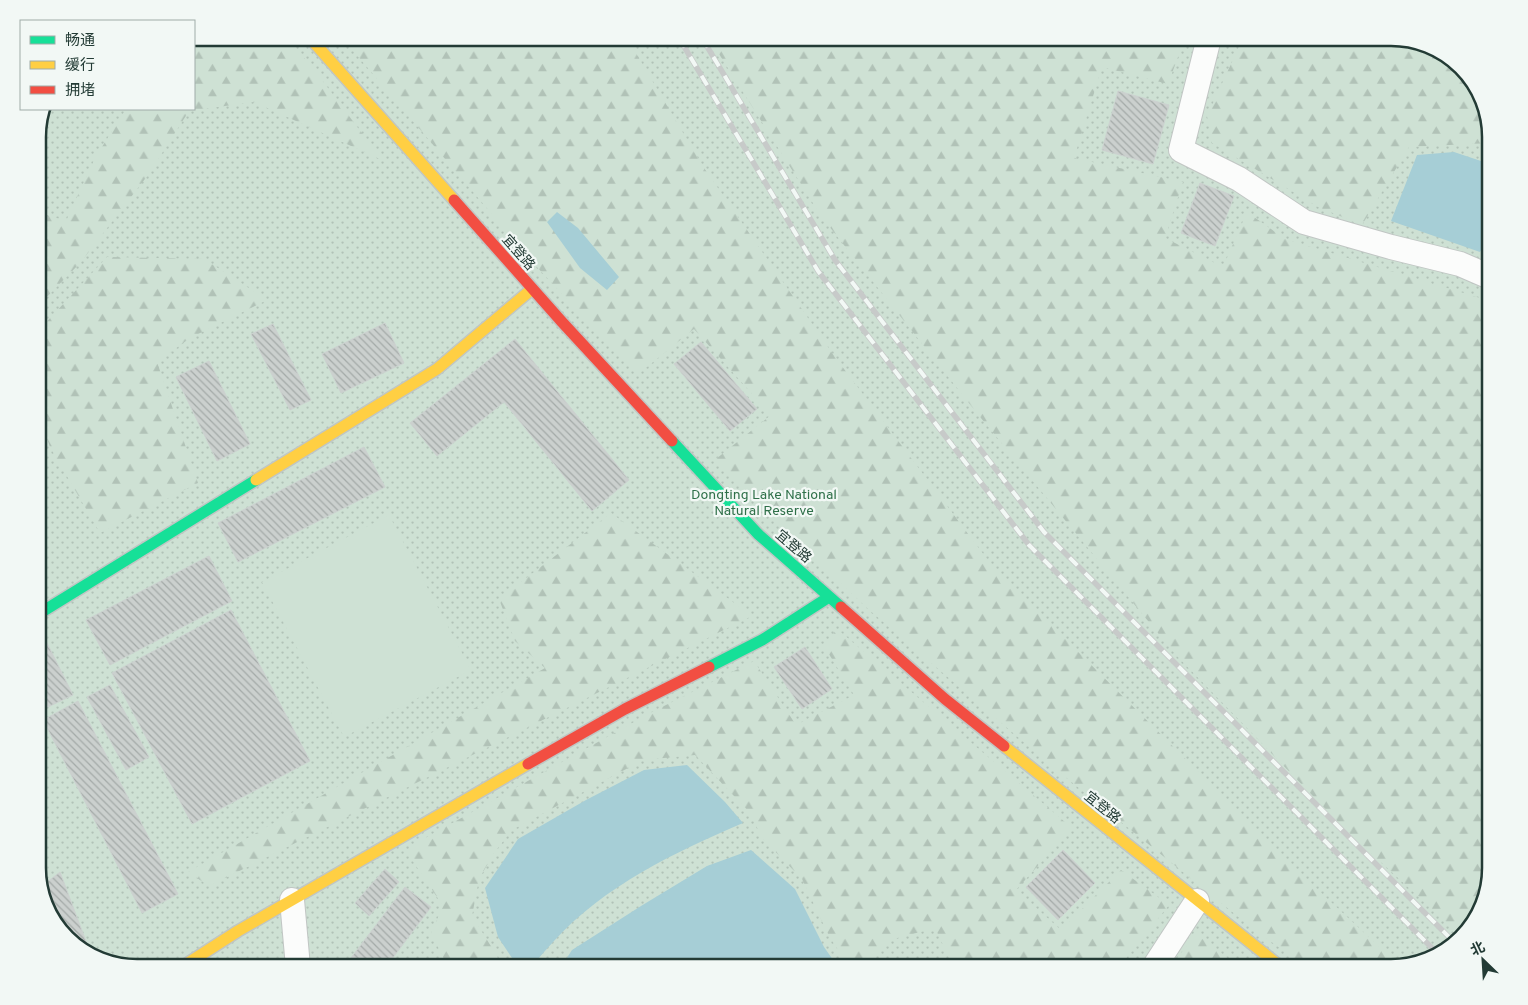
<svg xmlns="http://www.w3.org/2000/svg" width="1528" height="1005" viewBox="0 0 1528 1005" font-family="Overpass,'Noto Sans SC',sans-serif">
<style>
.green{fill:url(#green-dots)}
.forest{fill:url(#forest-firs)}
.pitch{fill:#cee1d4}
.water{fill:#a6ced6}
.building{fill:url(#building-back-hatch);stroke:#ccd2d0}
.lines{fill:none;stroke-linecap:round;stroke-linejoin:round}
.street-casing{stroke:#c1c6c4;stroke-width:26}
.fast-casing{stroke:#c0c6c4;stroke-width:14}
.slow-casing{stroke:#c0c6c4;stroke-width:14}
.jam-casing{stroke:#c0c6c4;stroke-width:14}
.street{stroke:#fbfcfb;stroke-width:24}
.fast{stroke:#16e098;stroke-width:11}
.slow{stroke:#ffcf43;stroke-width:11}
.jam{stroke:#f24e42;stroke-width:11}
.rail-casing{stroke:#c7cac9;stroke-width:5.5}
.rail{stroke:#f2f8f5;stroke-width:4;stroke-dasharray:11;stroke-linecap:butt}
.labels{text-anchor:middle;stroke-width:4.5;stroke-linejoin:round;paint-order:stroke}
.street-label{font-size:14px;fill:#233b35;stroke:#f2f8f5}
.park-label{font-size:14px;fill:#2f7049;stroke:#f2f8f5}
.rim{fill:none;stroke:#233b35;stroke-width:2.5}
</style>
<defs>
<pattern id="green-dots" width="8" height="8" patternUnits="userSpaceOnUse" patternTransform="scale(1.25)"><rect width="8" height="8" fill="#cee1d4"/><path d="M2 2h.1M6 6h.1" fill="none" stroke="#b1c2b7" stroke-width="1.8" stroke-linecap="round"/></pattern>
<pattern id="forest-firs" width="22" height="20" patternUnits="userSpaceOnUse" patternTransform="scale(1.25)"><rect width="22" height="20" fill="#cee1d4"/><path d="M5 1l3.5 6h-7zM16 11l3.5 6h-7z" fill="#b1c2b7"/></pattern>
<pattern id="building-back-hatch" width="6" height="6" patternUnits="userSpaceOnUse" patternTransform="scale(1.25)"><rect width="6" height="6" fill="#cbd0ce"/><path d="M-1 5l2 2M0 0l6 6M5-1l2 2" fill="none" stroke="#a4aaa8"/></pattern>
</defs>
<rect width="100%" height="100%" fill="#e4e9e7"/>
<path class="green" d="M194,38H1390L1446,54L1477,88L1490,137V868L1474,923L1440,954L1391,967H138L82,951L51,917L38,874V131L43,109H194Z"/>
<path class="forest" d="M194,38H287L313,68L382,160L254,102L189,111L148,175L81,262L38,306V212L66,221L95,158L126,109H194Z
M366,38H627L702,165L835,357L993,567L1306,879L1399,965L1391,967H1307L1257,932L1048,763L868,609L811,555L716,459L771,415L694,329L637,375L536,266L350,47Z
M709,38H1185L1168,84L1102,67L1074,158L1183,182L1165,238L1223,267L1247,212L1285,239L1490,301V868L1474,923L1460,935L1346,830L1176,655L976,412L821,216Z
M1243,38H1390L1446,54L1477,88L1490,137V143L1409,147L1362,225L1318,207L1212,143L1207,116Z
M107,257L204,259L267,300L190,338L157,362L198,483L100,533L50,447L38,413V331Z
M611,513L752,616L209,886L188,872L545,668L515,641L499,599Z
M837,629L1072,828L1016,890L1061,930L1121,870L1169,905L1119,967H1008V964L950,960L935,928L890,940L867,967H849L829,936L802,879L760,836L753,816L695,755L643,760L512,830L494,853L479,879L472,916L504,967H445L447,965L431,933L443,906L406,851L418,842L652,712L754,661L796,725L854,695L824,646Z
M1196,934L1239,967H1170Z"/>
<path class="pitch" d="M389,515L471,670L344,737L262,582Z"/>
<path class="water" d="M1454,152L1490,164V233L1480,252L1391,221L1417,155Z
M557,212L578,228L619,277L607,290L580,268L547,222Z
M687,765L725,802L743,823C675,852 604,886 554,941C546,950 538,958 532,967H518L498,937L485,888L518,839L586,800L644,770Z
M751,850L795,889L824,947L838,967H561L572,950L641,906L707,866Z"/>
<path class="building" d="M1118,91L1169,105L1153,164L1102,150Z
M1200,183L1234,196L1215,246L1181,233Z
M385,323L404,363L341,393L322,354Z
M273,324L311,400L290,410L251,334Z
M515,339L629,480L592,511L504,402L437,456L410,423Z
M701,342L757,409L730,431L674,364Z
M209,361L250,444L217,461L176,377Z
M364,447L385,487L238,562L218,523Z
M209,556L232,601L110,665L86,620Z
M231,610L310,761L192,824L112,673Z
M38,625L73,695L48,707L38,686Z
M805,647L832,689L802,709L774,667Z
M110,685L149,757L126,770L87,697Z
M78,701L178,894L142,913L43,720Z
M1063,850L1095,883L1058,920L1026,887Z
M385,869L399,882L369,916L355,903Z
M60,872L90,952L88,953L82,951L51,917L42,886Z
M405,887L431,907L386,967H344Z"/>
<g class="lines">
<g class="street-casing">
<path id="street" d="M1209,38L1181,150L1239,179L1304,222L1391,247L1460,264L1490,277
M292,900L298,967
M1154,967L1197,901"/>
</g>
<g class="fast-casing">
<path id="fast" d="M672,441L758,534L841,607
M45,610L256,480
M709,667L762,640L829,597"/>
</g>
<g class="slow-casing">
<path id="slow" d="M310,38L454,200
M256,480L437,369L532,289
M1004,746L1281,967
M182,967L238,931L528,764"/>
</g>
<g class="jam-casing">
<path id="jam" d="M454,200L562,322L672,441
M841,607L945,699L1004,746
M528,764L625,709L709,667"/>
</g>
<use href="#street" class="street"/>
<use href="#fast" class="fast"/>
<use href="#slow" class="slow"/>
<use href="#jam" class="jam"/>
<g class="rail-casing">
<path id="rail" d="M679,38L818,271L1029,545L1439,955
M702,38L835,260L1044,532L1454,942"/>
</g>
<use href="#rail" class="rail"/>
</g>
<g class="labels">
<g class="street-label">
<text transform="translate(519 252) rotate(49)" y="5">宜登路</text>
<text transform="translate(794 546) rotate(41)" y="5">宜登路</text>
<text transform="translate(1103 807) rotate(39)" y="5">宜登路</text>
</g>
<g class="park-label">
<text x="764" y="499">Dongting Lake National<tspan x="764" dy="16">Natural Reserve</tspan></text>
</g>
</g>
<path d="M0 0H1528V1005H0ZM137 46H1391A91 91 0 0 1 1482 137V868A91 91 0 0 1 1391 959H137A91 91 0 0 1 46 868V137A91 91 0 0 1 137 46Z" fill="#f2f8f5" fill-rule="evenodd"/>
<path class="rim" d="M137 46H1391A91 91 0 0 1 1482 137V868A91 91 0 0 1 1391 959H137A91 91 0 0 1 46 868V137A91 91 0 0 1 137 46Z"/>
<rect x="20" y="20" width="175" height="90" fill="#f2f8f5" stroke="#9faca8"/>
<rect x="30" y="36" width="25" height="8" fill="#16e098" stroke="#9faca8"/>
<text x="65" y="45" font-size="15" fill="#233b35">畅通</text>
<rect x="30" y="61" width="25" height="8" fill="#ffcf43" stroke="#9faca8"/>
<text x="65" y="70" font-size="15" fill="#233b35">缓行</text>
<rect x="30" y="86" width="25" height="8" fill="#f24e42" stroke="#9faca8"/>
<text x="65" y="95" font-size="15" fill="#233b35">拥堵</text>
<g transform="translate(1483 960) rotate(335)" stroke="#f2f8f5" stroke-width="4" paint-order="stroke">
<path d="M0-4L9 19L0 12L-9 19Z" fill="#233b35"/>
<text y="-8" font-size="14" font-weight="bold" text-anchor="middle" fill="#233b35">北</text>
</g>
</svg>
